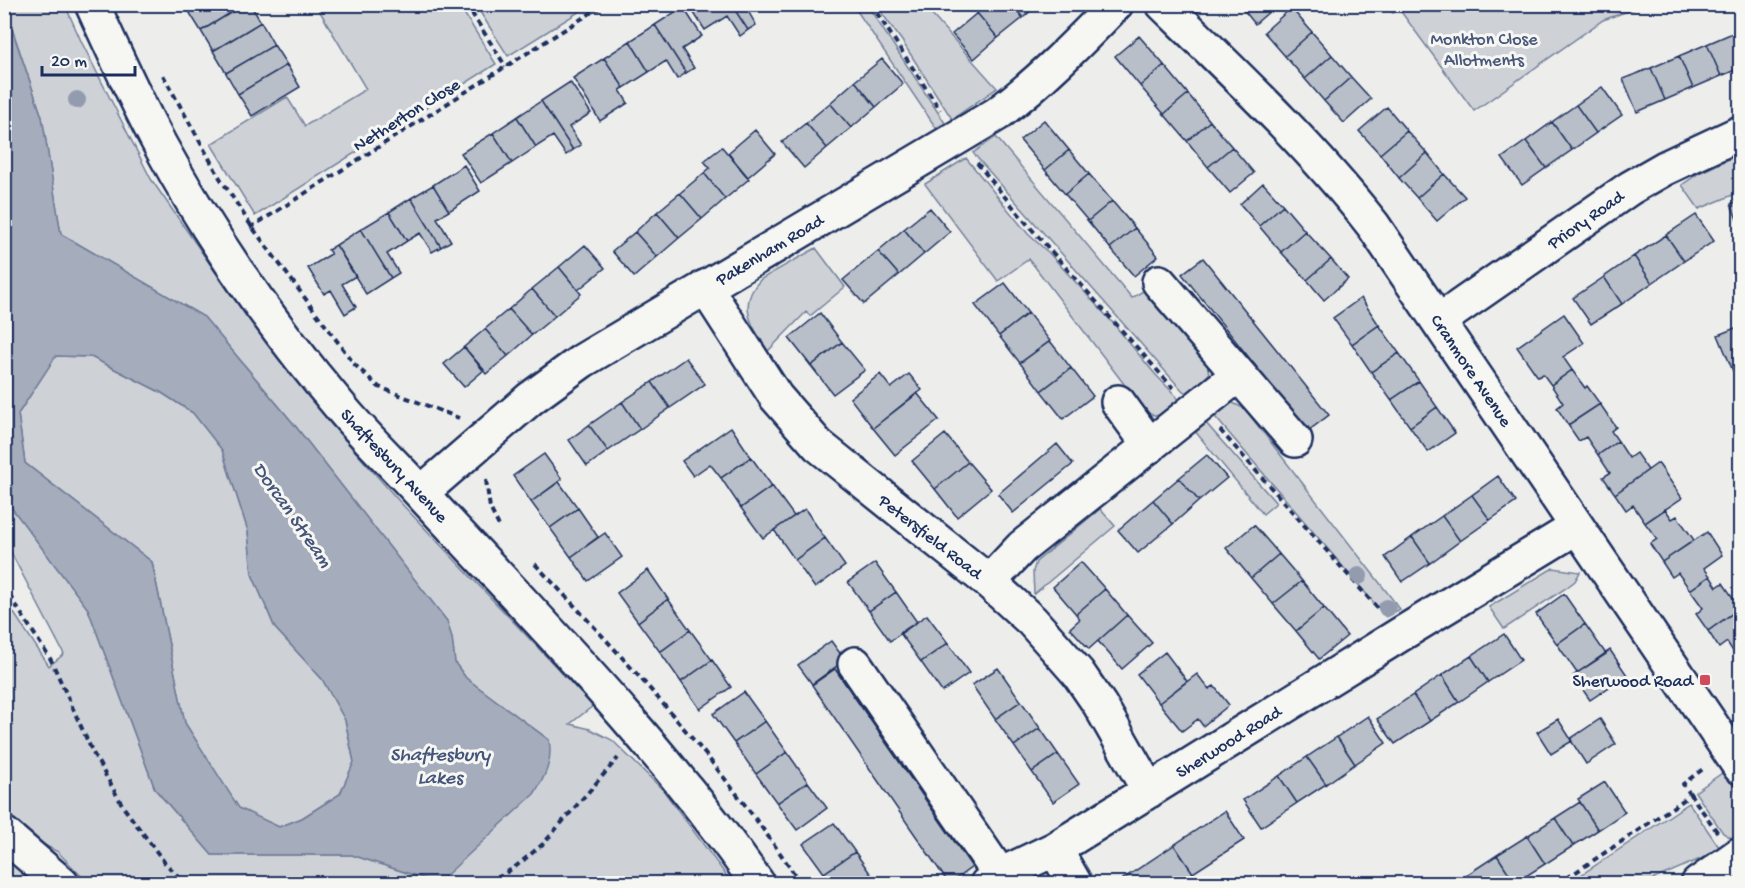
<svg xmlns="http://www.w3.org/2000/svg" width="1745" height="888" viewBox="0 0 1745 888" font-family="'Gochi Hand',sans-serif">
<style>
.green{fill:#ced2d7;stroke:#74809a;stroke-width:1.5}
.water{fill:#a5acbc;stroke:#6e7a96;stroke-width:1.5;fill-rule:evenodd}
.building{fill:#b9bfc8;stroke:#1b2f5e;stroke-width:1.5}
.lines{fill:none;stroke-linecap:round;stroke-linejoin:round}
.minor-casing{stroke:#1b2f5e;stroke-width:38}
.path{stroke:#1b2f5e;stroke-width:4;stroke-dasharray:6 4.5;stroke-linecap:butt}
.minor{stroke:#f6f6f2;stroke-width:33}
.tree{fill:#929cae}
.poi-dot{fill:#d1495b;stroke:#f6f6f2;stroke-width:2}
.labels{text-anchor:middle;stroke-width:6;stroke-linejoin:round;paint-order:stroke}
.park-label{font-size:18px;fill:#48587c;stroke:#f6f6f2}
.street-label{font-size:18px;fill:#1b2f5e;stroke:#f6f6f2}
.poi-label{font-size:18px;fill:#1b2f5e;stroke:#f6f6f2;text-anchor:end}
.water-label{font-size:20px;font-style:italic;fill:#44547a;stroke:#f6f6f2}
</style>
<rect width="100%" height="100%" fill="#edeeec"/>
<filter id="ink" filterUnits="userSpaceOnUse"><feTurbulence type="fractalNoise" baseFrequency=".0167" numOctaves="2"/><feDisplacementMap in="SourceGraphic" scale="12" xChannelSelector="R" yChannelSelector="G"/><feConvolveMatrix kernelMatrix="1 2 1 2 8 2 1 2 1" color-interpolation-filters="sRGB"/></filter>
<g filter="url(#ink)">
<path class="green" d="M4,5H65L82,43L151,179L230,293L331,424L399,501L593,706L570,724L590,729L612,740L663,790L732,883H88L58,852L22,833L5,816L4,598L49,666L64,654L5,541V499L88,609L155,789L212,855H352L438,883L549,740L466,678L455,663L452,638L447,621L293,423L204,317L61,234L42,117Z
M316,5H459L496,64L255,216L211,144L287,97L305,126L366,89Z
M498,5V4L590,5L508,56L480,12Z
M853,5H867L945,123L936,128Z
M876,5H923L997,88L952,119L902,41Z
M1386,5H1645L1603,20L1474,111L1399,9L1393,13Z
M996,137L1132,298L1146,289L1207,363L1209,374L1189,394L1183,391L1172,379L973,153Z
M1740,154V192L1699,209L1682,185L1699,173Z
M966,158L1028,234L1049,253L1112,322L1155,374L1177,397V402L1158,416L1150,414L1143,409L1029,259L998,281L925,184Z
M816,248L845,287L810,316L806,312L768,351C752,326 736,305 761,279Z
M55,356L91,357L162,393L193,413L222,450L248,531L252,574L275,628L322,679L345,720L354,762L340,794L302,818L279,827L239,809L185,723L152,562L25,463L18,414Z
M1229,401L1245,409L1400,609L1386,617L1216,418V412Z
M1205,422L1276,503L1263,514L1194,430Z
M1100,509L1115,526L1034,594L1033,571L1036,562Z
M1553,568L1580,572L1575,581L1566,588L1504,629L1489,607Z
M1725,771C1741,796 1745,811 1733,839L1723,833L1695,792Z
M1689,803L1721,850L1645,883H1587L1581,875Z
M4,857H5L36,883H5Z"/>
<path class="water" d="M4,6L42,117L61,234L204,317L293,423L447,621L452,638L455,663L466,678L549,740C553,761 545,777 534,794L438,883L352,855H212L155,789L88,609L5,499ZM56,356L91,357L162,393L193,413L222,450L248,531L252,574L275,628L322,679L345,720L354,762L340,794L302,818L279,827L239,808L185,723L152,562L25,463L18,414Z"/>
<path class="building" d="M197,4H245L201,31L188,10Z
M245,4H250L261,22L213,51L201,31Z
M688,4H731L748,30L740,36L727,16L705,30Z
M731,4H744L756,25L748,30Z
M987,4H1012L1023,18L998,38L977,13Z
M1012,4H1038L1023,18Z
M1239,4H1278L1255,24Z
M683,7L702,36L682,49L694,68L686,73L655,25Z
M1291,8L1312,32L1285,56L1264,32Z
M977,13L998,38L974,59L952,34Z
M261,22L274,45L226,73L213,51Z
M655,25L686,73L677,79L666,61L649,72L630,41Z
M1312,32L1332,55L1305,79L1285,56Z
M1735,32L1740,44V68L1721,76L1707,44Z
M1139,36L1164,65L1140,86L1115,56Z
M630,41L649,72L624,88L604,58Z
M1707,44L1721,76L1693,88L1679,56Z
M274,45L287,65L238,94L226,73Z
M1332,55L1351,77L1324,101L1305,79Z
M1679,56L1693,88L1665,100L1651,68Z
M604,58L624,88L620,90L628,103L600,121L573,78Z
M882,59L903,84L876,107L855,81Z
M287,65L300,87L252,116L238,94Z
M1164,65L1188,94L1164,114L1140,86Z
M1651,68L1665,100L1637,112L1623,79Z
M1351,77L1371,99L1344,123L1324,101Z
M855,81L876,107L851,128L830,103Z
M570,82L591,113L569,127L581,145L573,150L541,101Z
M1602,87L1622,115L1596,133L1576,105Z
M1188,94L1210,121L1187,141L1164,114Z
M541,101L573,150L566,155L553,136L536,147L517,117Z
M830,103L851,128L827,148L806,123Z
M1576,105L1596,133L1572,150L1552,122Z
M1387,107L1407,131L1380,154L1359,131Z
M517,117L536,147L512,163L493,133Z
M1044,120L1069,150L1045,170L1020,140Z
M1210,121L1232,147L1208,167L1187,141Z
M1552,122L1572,150L1546,168L1526,141Z
M806,123L827,148L804,168L782,142Z
M755,130L775,154L748,177L728,153Z
M1407,131L1427,153L1399,178L1380,154Z
M493,133L512,163L481,183L461,153Z
M1526,141L1546,168L1522,185L1502,158Z
M722,147L749,179L725,199L704,173L710,168L704,161Z
M1232,147L1254,173L1230,193L1208,167Z
M1069,150L1089,174L1065,194L1045,170Z
M1427,153L1444,174L1417,198L1399,178Z
M464,165L480,191L449,211L433,185Z
M704,173L725,199L702,219L680,193Z
M1089,174L1112,201L1088,221L1065,194Z
M1444,174L1465,197L1437,221L1417,198Z
M1263,183L1283,205L1259,226L1240,204Z
M433,185L449,211L437,218L451,241L441,247L411,198Z
M680,193L702,219L679,238L657,212Z
M411,198L441,247L432,252L420,233L407,241L389,212Z
M1740,200V227L1731,204Z
M1112,201L1135,228L1110,248L1088,221Z
M1283,205L1305,231L1281,252L1259,226Z
M930,208L950,232L924,254L904,229Z
M389,212L407,241L387,254L399,273L391,278L361,229Z
M657,212L679,238L657,257L635,232Z
M1696,215L1714,241L1684,261L1666,235Z
M1135,228L1158,256L1134,276L1110,248Z
M361,229L391,278L366,294L336,245Z
M904,229L924,254L899,275L878,251Z
M1305,231L1331,259L1307,280L1281,252Z
M635,232L657,257L634,277L612,251Z
M1666,235L1684,261L1652,283L1634,256Z
M336,245L356,276L342,284L356,307L345,314L331,290L324,294L308,268L331,254L328,250Z
M585,245L605,268L578,290L559,267Z
M878,251L899,275L864,304L843,280Z
M1634,256L1652,283L1622,304L1604,277Z
M1203,258L1329,415L1308,431L1182,274Z
M1331,259L1348,279L1324,300L1307,280Z
M559,267L581,294L555,316L532,289Z
M1604,277L1622,304L1591,324L1573,298Z
M1005,283L1028,313L999,336L975,305Z
M532,289L555,316L532,335L509,309Z
M1361,298L1379,325L1352,344L1333,318Z
M509,309L532,335L508,356L485,329Z
M820,313L842,342L811,366L789,338Z
M1028,313L1050,341L1020,363L999,336Z
M1564,314L1584,343L1563,357L1572,370L1551,385L1543,374L1538,377L1517,347Z
M1379,325L1399,353L1371,372L1352,344Z
M1740,326V374L1735,376L1718,335Z
M485,329L508,356L486,374L464,347Z
M1050,341L1071,368L1041,391L1020,363Z
M842,342L865,370L833,394L811,366Z
M464,347L484,370L464,387L444,364Z
M1399,353L1419,381L1391,400L1371,372Z
M686,358L705,384L670,408L652,382Z
M1071,368L1093,396L1063,419L1041,391Z
M1572,370L1585,388L1587,386L1600,404L1568,425L1557,408L1563,403L1551,385Z
M880,374L891,388L909,374L922,390L873,428L850,398Z
M1419,381L1437,407L1410,427L1391,400Z
M652,382L670,408L640,429L622,402Z
M917,393L939,420L895,455L873,428Z
M622,402L640,429L608,451L589,425Z
M1600,404L1616,427L1611,431L1618,441L1598,455L1586,437L1579,441L1568,425Z
M1437,407L1455,433L1428,452L1410,427Z
M589,425L608,451L587,466L569,440Z
M731,427L751,457L721,478L710,464L693,476L682,461Z
M945,434L968,462L935,489L912,461Z
M1618,441L1629,458L1636,453L1648,470L1615,494L1603,477L1610,473L1598,455Z
M1057,444L1073,464L1013,513L998,494Z
M544,454L562,479L531,502L513,476Z
M1207,455L1227,478L1199,501L1179,478Z
M751,457L772,486L741,508L721,478Z
M968,462L991,489L957,517L935,489Z
M1658,463L1682,498L1645,523L1633,505L1626,510L1615,494Z
M1498,476L1516,502L1490,520L1472,495Z
M1179,478L1199,501L1173,524L1153,500Z
M559,482L578,508L550,528L531,502Z
M772,486L794,516L763,538L741,508Z
M1472,495L1490,520L1460,541L1442,516Z
M1153,500L1173,524L1138,553L1118,530Z
M578,508L598,537L571,557L550,528Z
M805,509L825,538L795,560L774,530Z
M1665,509L1672,519L1677,516L1694,540L1662,562L1650,544L1657,539L1645,523Z
M1442,516L1460,541L1430,563L1412,537Z
M1254,525L1279,554L1251,578L1226,548Z
M1707,532L1722,555L1704,568L1710,576L1690,590L1678,573L1672,577L1662,562Z
M605,533L622,557L588,581L571,557Z
M1412,537L1430,563L1402,582L1385,557Z
M825,538L845,566L815,588L795,560Z
M1279,554L1302,581L1273,604L1251,578Z
M1081,562L1105,589L1076,614L1053,587Z
M875,563L896,592L869,611L848,582Z
M648,570L668,599L638,622L617,593Z
M1710,576L1717,587L1723,583L1740,608L1708,631L1696,614L1703,608L1690,590Z
M1302,581L1324,608L1296,631L1273,604Z
M1105,589L1127,615L1089,649L1070,628L1080,619L1076,614Z
M896,592L917,622L890,641L869,611Z
M1564,594L1585,624L1557,644L1536,614Z
M668,599L690,630L660,652L638,622Z
M1324,608L1347,636L1319,659L1296,631Z
M1740,608V662L1727,642L1719,648L1708,631Z
M927,615L948,643L921,662L900,633Z
M1127,615L1152,643L1122,669L1098,641Z
M1585,624L1606,654L1577,673L1557,644Z
M690,630L712,660L681,682L660,652Z
M1504,634L1521,660L1488,682L1471,656Z
M831,641L845,660L812,684L798,665Z
M948,643L969,673L942,692L921,662Z
M1610,650L1627,675L1590,700L1573,676Z
M1165,652L1187,681L1159,703L1137,674Z
M1471,656L1488,682L1459,702L1442,675Z
M712,660L731,687L700,709L681,682Z
M998,668L1021,701L995,719L972,685Z
M835,669L972,867L949,884L812,685Z
M1197,674L1209,689L1214,686L1229,705L1203,726L1198,719L1182,731L1159,703Z
M1442,675L1459,702L1430,721L1413,695Z
M744,692L765,721L734,743L713,714Z
M1413,695L1430,721L1395,744L1377,719Z
M1021,701L1040,728L1014,746L995,719Z
M1368,716L1386,743L1355,764L1337,737Z
M1558,719L1572,741L1551,754L1537,732Z
M1600,719L1616,744L1586,764L1570,739Z
M765,721L787,752L756,774L734,743Z
M1040,728L1058,754L1032,772L1014,746Z
M1337,737L1355,764L1326,784L1307,757Z
M787,752L808,782L777,803L756,774Z
M1058,754L1079,784L1053,802L1032,772Z
M1307,757L1326,784L1297,803L1279,776Z
M1279,776L1297,803L1261,827L1243,800Z
M808,782L827,808L797,830L777,803Z
M1605,782L1625,812L1598,830L1578,799Z
M1580,802L1598,830L1573,846L1555,818Z
M1225,811L1244,840L1193,873L1174,845Z
M1555,818L1573,846L1545,864L1527,836Z
M834,823L855,852L824,873L803,844Z
M1527,836L1545,864L1515,883L1497,855Z
M1174,845L1193,873L1178,884H1127L1123,879Z
M855,852L877,883L831,884L824,873Z
M1497,855L1515,883L1462,884L1459,880Z"/>
<g class="lines">
<g class="minor-casing">
<path id="minor" d="M92,4C114,52 135,99 160,145C211,239 274,329 343,410C370,442 400,470 427,500C542,624 661,745 758,884
M1163,4C1236,75 1310,145 1373,225L1740,767
M1159,282L1295,440
M705,287L776,397L818,445L989,582L1032,621L1056,648L1078,673L1100,705L1149,791
M1439,321L1630,188L1665,168L1740,133
M1118,402L1150,446
M421,493L531,398L582,361L997,114C1041,81 1078,43 1116,4
M989,582L1022,547L1238,375
M855,664L1000,875
M4,834L62,884
M1055,849L1075,884
M987,884L1000,875L1055,849L1401,634L1577,527
M1698,884L1740,854"/>
</g>
<path class="path" d="M466,4L506,67
M871,4L940,110
M163,75L220,178L252,227L355,365L379,387L459,418
M977,163L1028,225L1173,388
M250,228L605,4
M1220,430L1380,611
M486,480L490,508L499,526
M535,564C632,666 723,766 801,884
M4,587L51,660L93,753L124,808L165,863L186,884
M1691,795L1683,784L1703,769
M488,884L515,867L543,844L618,758
M1558,884L1691,795L1718,833"/>
<use href="#minor" class="minor"/>
</g>
<g class="tree">
<circle cx="77" cy="100" r="9"/>
<circle cx="1359" cy="576" r="9"/>
<circle cx="1387" cy="608" r="9"/>
</g>
</g>
<rect class="poi-dot" x="1699" y="674" width="12" height="12" rx="3"/>
<g class="labels">
<g class="park-label">
<text x="1484" y="44">Monkton Close<tspan x="1484" dy="21">Allotments</tspan></text>
</g>
<g class="street-label">
<text transform="translate(406 114) rotate(-32)" y="6">Netherton Close</text>
<text transform="translate(1585 219) rotate(-35)" y="6">Priory Road</text>
<text transform="translate(769 249) rotate(-31)" y="6">Pakenham Road</text>
<text transform="translate(1472 370) rotate(56)" y="6">Cranmore Avenue</text>
<text transform="translate(395 465) rotate(47)" y="6">Shaftesbury Avenue</text>
<text transform="translate(931 536) rotate(38)" y="6">Petersfield Road</text>
<text transform="translate(1228 741) rotate(-32)" y="6">Sherwood Road</text>
</g>
<g class="poi-label">
<text x="1693" y="686">Sherwood Road</text>
</g>
<g class="water-label">
<text transform="translate(294 514) rotate(55)" y="7">Dorcan Stream</text>
<text x="440" y="760">Shaftesbury<tspan x="440" dy="23">Lakes</tspan></text>
</g>
</g>
<rect width="1745" height="888" fill="none" stroke="#f6f6f2" stroke-width="24"/>
<rect x="12" y="12" width="1721" height="864" fill="none" stroke="#1b2f5e" stroke-width="2" filter="url(#ink)"/>
<path d="M42 66v9h93v-9" fill="none" stroke="#1b2f5e" stroke-width="3"/>
<text x="51" y="66" font-size="18" fill="#1b2f5e" stroke="#f6f6f2" stroke-width="4.5" paint-order="stroke">20 m</text>
</svg>
